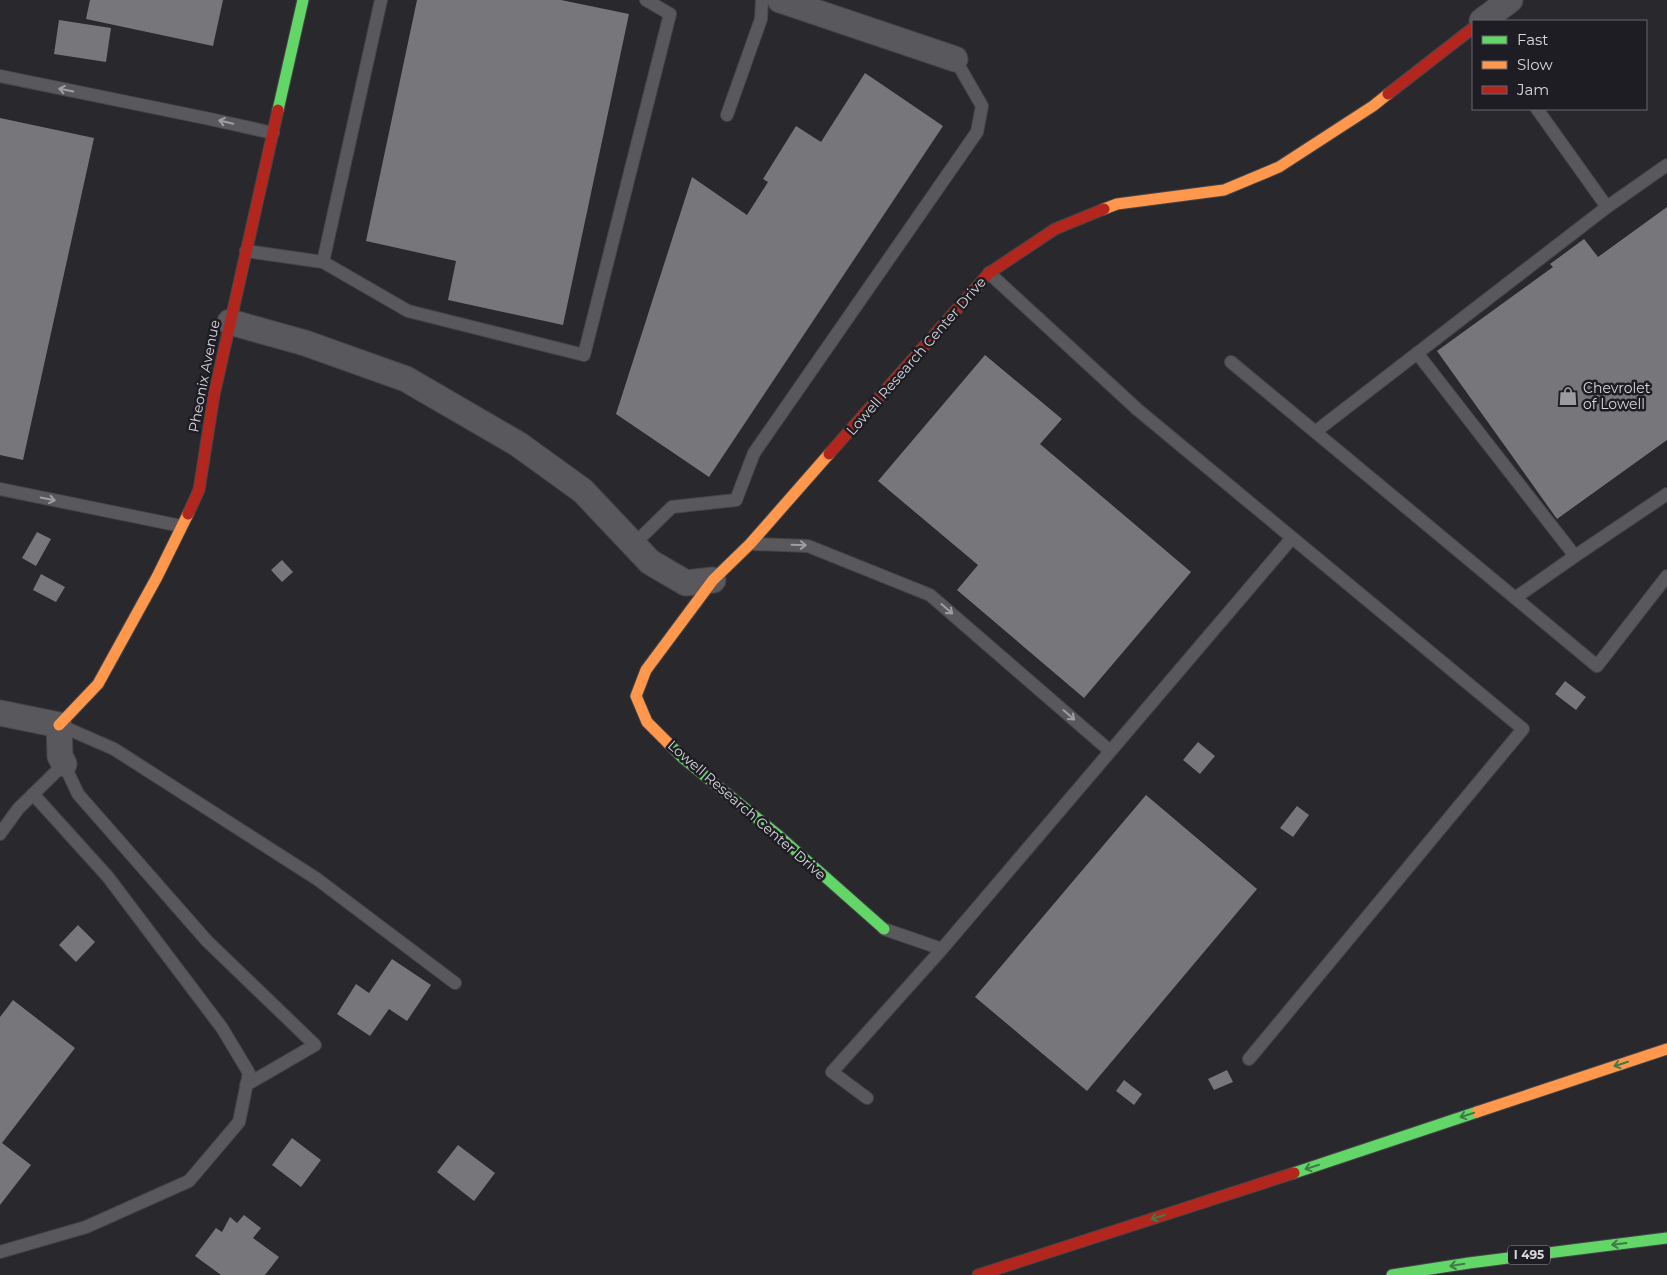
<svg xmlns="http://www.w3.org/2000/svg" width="1667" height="1275" viewBox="0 0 1667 1275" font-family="Montserrat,sans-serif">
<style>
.building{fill:#77777b}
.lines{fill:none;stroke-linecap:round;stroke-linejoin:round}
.lane-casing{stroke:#454549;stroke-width:14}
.street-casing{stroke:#454549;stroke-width:27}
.fast-casing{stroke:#454549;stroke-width:13}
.slow-casing{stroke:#454549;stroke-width:13}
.jam-casing{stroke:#454549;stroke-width:13}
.lane{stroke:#59585c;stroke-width:12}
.street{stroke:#59585c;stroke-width:25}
.fast{stroke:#63d668;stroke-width:11}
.slow{stroke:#ff974d;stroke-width:11}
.jam{stroke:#b3261e;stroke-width:11}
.oneway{stroke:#9f9ea2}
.oneway2{stroke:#407a46}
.labels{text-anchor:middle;stroke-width:5;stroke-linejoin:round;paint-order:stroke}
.shield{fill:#1e1d24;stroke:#a09fa5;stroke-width:1}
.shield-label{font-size:12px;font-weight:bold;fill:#d8d7dc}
.street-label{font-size:14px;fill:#d8d7dc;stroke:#1e1d24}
.poi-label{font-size:14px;fill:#d8d7dc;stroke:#1e1d24;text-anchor:start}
</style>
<rect width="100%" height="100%" fill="#29282d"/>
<path class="building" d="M90,0H223L213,46L86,19Z
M417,0H561L629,14L563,325L448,300L456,261L366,241Z
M59,20L111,28L106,62L54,54Z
M865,73L943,126L709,477L616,414L692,177L747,215L768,182L763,179L796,126L821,142Z
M0,118L94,138L23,460L0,455Z
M1667,207V440L1557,519L1437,351L1553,267L1550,264L1584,239L1598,257Z
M985,355L1062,419L1040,444L1191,572L1084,698L957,590L978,565L878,481Z
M37,532L51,539L36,566L22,558Z
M282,560L293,572L282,582L271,570Z
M41,574L65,587L56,602L33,590Z
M1565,681L1586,697L1576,710L1555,694Z
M1198,742L1215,756L1200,774L1183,760Z
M1146,795L1257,889L1087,1091L975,997Z
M1297,806L1309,815L1293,837L1280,828Z
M78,925L95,942L76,962L59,945Z
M392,959L431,985L407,1021L389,1009L370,1036L337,1014L356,984L369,993Z
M13,1000L75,1048L2,1143L31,1165L0,1205V1017Z
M1227,1070L1233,1082L1214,1090L1208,1079Z
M1124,1080L1142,1094L1134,1105L1116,1091Z
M292,1138L321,1160L301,1187L272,1165Z
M458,1145L495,1173L474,1201L437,1172Z
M244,1215L261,1228L253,1238L279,1257L265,1275H221L195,1256L216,1228L222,1232L230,1217L237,1223Z"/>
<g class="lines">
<g class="lane-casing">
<path id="lane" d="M0,76L210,119L273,133
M1537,109L1607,207
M727,115L761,19L762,0
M246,251L323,262L381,0
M323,262L408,311L584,355L670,14L646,0
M989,273L1138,410L1523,729L1249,1059
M1417,353L1575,556L1667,494
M1231,362L1597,666L1667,576
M1315,432L1607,207L1667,165
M0,489L181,526
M753,544L808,546L930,595L1110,751
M633,545L672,507L736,500L754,453L977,132L982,106L955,59
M1515,598L1575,556
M59,725L114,749L317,879L455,983
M0,834L18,809L64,764L78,794L207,941L315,1045L246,1085
M884,929L942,949L1292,538
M867,1098L832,1072L942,949
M0,1252L86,1227L189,1181L239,1122L249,1073L222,1028L108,877L33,794"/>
</g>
<g class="street-casing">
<path id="street" d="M780,0L955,59
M1482,21L1510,0
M230,322L305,343L406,379L518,444L583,491L650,562L686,583L713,580
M0,713L59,725L60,756L64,764"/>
</g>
<g class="fast-casing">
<path id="fast" d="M278,110L303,0
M668,743L683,758L779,836L884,929
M1294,1173L1477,1112
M1392,1275L1469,1263L1667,1238"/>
</g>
<g class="slow-casing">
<path id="slow" d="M1104,209L1117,204L1224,190L1279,167L1373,106L1388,94
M59,725L98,684L157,577L188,514
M668,743L647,722L636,696L646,670L713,580L750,544L829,454
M1477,1112L1667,1049"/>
</g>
<g class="jam-casing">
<path id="jam" d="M1388,94L1473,28
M829,454L989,273L1055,229L1104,209
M188,514L199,490L214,395L278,110
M978,1275L1294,1173"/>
</g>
<use href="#lane" class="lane"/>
<use href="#street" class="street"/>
<use href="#fast" class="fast"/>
<use href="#slow" class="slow"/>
<use href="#jam" class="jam"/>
</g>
<defs><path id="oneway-shaft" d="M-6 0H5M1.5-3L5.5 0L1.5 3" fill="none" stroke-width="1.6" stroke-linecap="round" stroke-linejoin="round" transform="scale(1.25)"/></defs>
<g class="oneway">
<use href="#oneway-shaft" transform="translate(66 90) rotate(-168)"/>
<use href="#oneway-shaft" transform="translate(226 122) rotate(-167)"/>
<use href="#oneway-shaft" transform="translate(48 499) rotate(12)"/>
<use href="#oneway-shaft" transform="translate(799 545) rotate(2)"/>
<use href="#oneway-shaft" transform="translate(947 609) rotate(41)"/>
<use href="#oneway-shaft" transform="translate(1069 715) rotate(41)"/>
</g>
<g class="oneway2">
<use href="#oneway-shaft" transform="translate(1621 1064) rotate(162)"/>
<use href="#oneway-shaft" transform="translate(1467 1115) rotate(162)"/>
<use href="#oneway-shaft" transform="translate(1312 1167) rotate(162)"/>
<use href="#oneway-shaft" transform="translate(1158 1217) rotate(162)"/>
<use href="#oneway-shaft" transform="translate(1619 1244) rotate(173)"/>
<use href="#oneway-shaft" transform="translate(1457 1265) rotate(171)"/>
</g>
<defs>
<g id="shop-bare" transform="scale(1.5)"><path d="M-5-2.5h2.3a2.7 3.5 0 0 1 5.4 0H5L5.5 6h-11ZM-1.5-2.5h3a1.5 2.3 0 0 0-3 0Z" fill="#9b9a9f" stroke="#1e1d24" stroke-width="2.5" paint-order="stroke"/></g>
</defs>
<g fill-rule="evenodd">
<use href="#shop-bare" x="1568" y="396"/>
</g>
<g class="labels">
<rect class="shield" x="1508" y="1245.5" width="42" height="19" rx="4"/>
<g class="shield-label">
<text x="1529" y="1259">I 495</text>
</g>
<g class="street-label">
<text transform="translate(916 356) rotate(-49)" y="5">Lowell Research Center Drive</text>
<text transform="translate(204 376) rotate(-79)" y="5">Pheonix Avenue</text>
<text transform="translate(747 810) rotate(41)" y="5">Lowell Research Center Drive</text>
</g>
<g class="poi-label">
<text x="1583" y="393">Chevrolet<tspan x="1583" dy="16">of Lowell</tspan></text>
</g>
</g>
<rect x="1472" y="20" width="175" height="90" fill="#1e1d24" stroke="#68676e"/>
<rect x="1482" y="36" width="25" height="8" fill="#63d668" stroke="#68676e"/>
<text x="1517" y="45" font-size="15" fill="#d8d7dc">Fast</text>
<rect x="1482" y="61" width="25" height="8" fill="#ff974d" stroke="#68676e"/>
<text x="1517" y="70" font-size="15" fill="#d8d7dc">Slow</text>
<rect x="1482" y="86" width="25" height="8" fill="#b3261e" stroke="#68676e"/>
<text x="1517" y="95" font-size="15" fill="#d8d7dc">Jam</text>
</svg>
